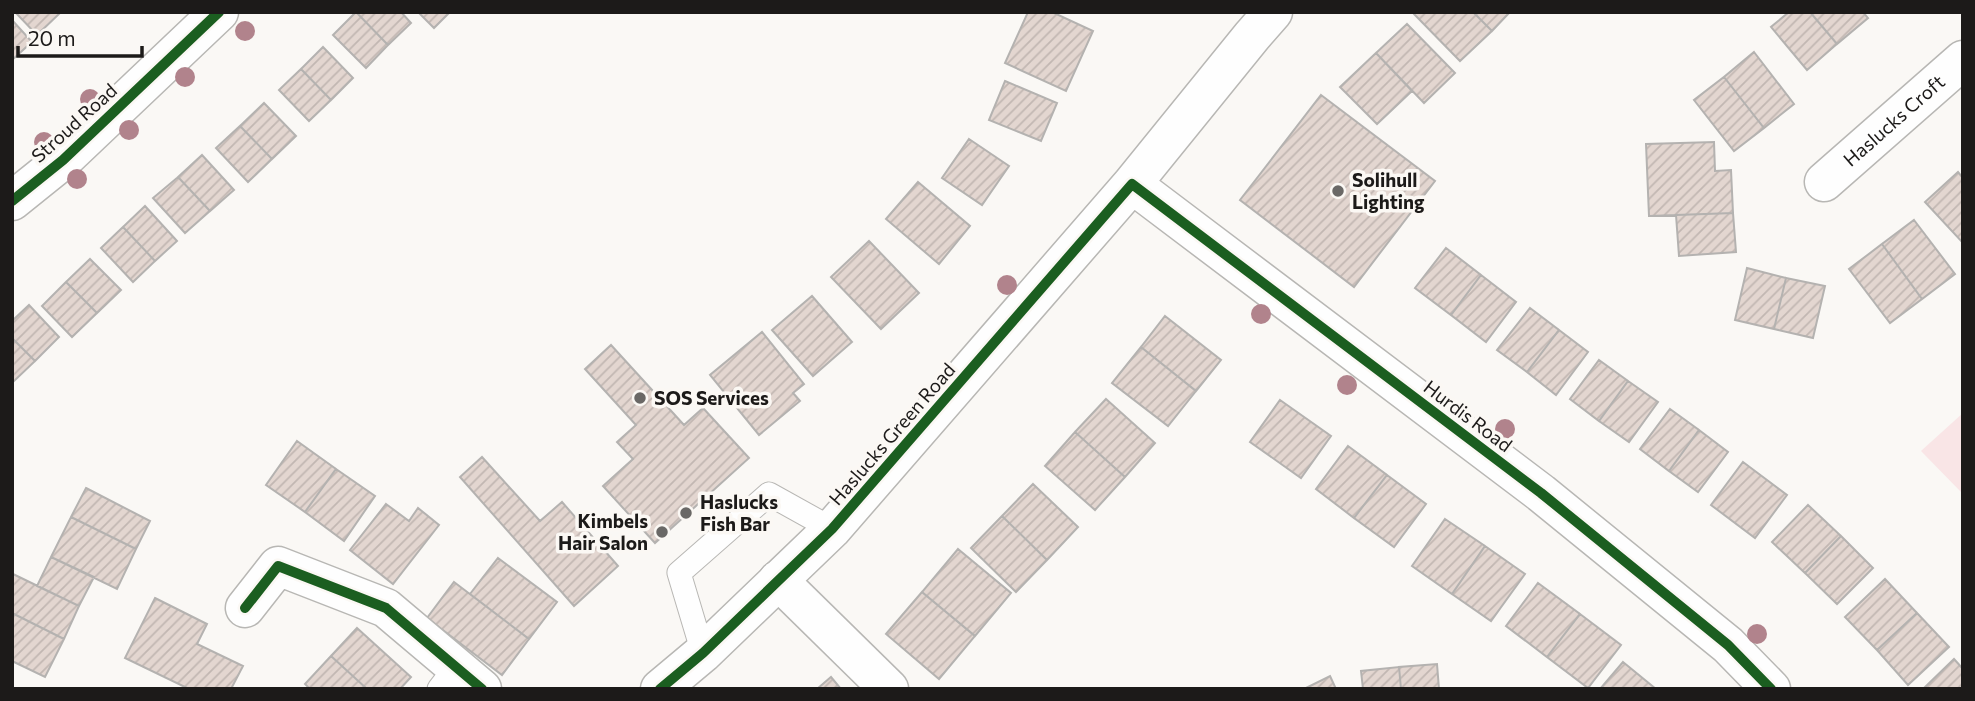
<svg xmlns="http://www.w3.org/2000/svg" width="1975" height="701" viewBox="0 0 1975 701" font-family="Commissioner,sans-serif">
<style>
.park{fill:#f9e5e6}
.building{fill:url(#building-hatch);stroke:#b4b2b0;stroke-width:2}
.lines{fill:none;stroke-linecap:round;stroke-linejoin:round}
.service-casing{stroke:#b8b7b4;stroke-width:25}
.minor-casing{stroke:#b8b7b4;stroke-width:41}
.tertiary-casing{stroke:#b8b7b4;stroke-width:41}
.service{stroke:#fefefe;stroke-width:23}
.minor{stroke:#fefefe;stroke-width:38}
.tertiary{stroke:#fefefe;stroke-width:38}
.cycleway-casing{stroke:#fbf8f4;stroke-width:15}
.cycleway{stroke:#1b5e20;stroke-width:10}
.tree{fill:#b1838c}
.poi-dot{fill:#6a6866;stroke:#fbf8f4;stroke-width:2.5}
.labels{text-anchor:middle;stroke-width:7;stroke-linejoin:round;paint-order:stroke}
.street-label{font-size:19px;fill:#1c1a19;stroke:#fbf8f4}
.poi-label{font-size:19px;font-weight:bold;fill:#1c1a19;stroke:#fbf8f4;text-anchor:start}
</style>
<defs>
<pattern id="building-hatch" width="6" height="6" patternUnits="userSpaceOnUse" patternTransform="scale(1.75)"><rect width="6" height="6" fill="#e3d6d0"/><path d="M-1 1l2-2M0 6l6-6M5 7l2-2" fill="none" stroke="#c2b7b2"/></pattern>
</defs>
<rect width="100%" height="100%" fill="#faf8f5"/>
<path class="park" d="M1963,413V494L1921,451Z"/>
<path class="building" d="M15,12H61L37,35Z
M356,12H401L411,23L388,45Z
M356,12L388,45L366,68L333,35Z
M418,12H450L434,28Z
M1028,12H1052L1093,31L1066,91L1005,63Z
M1415,12H1473L1492,31L1460,61L1414,14Z
M1473,12H1510L1492,31Z
M1789,12H1810L1837,44L1807,70L1771,27Z
M1810,12H1863L1868,18L1837,44Z
M12,20L32,42L12,60Z
M1407,24L1455,73L1424,103L1376,53Z
M323,47L353,78L331,100L301,69Z
M1754,52L1794,104L1764,128L1724,77Z
M1376,53L1412,91L1377,124L1340,87Z
M301,69L331,100L309,121L279,90Z
M1724,77L1764,128L1734,151L1694,100Z
M1005,81L1057,103L1041,141L989,120Z
M1321,95L1435,181L1354,287L1240,200Z
M264,103L296,136L272,159L240,126Z
M240,126L272,159L248,182L216,148Z
M969,139L1009,166L982,205L942,178Z
M1714,142L1715,171L1731,170L1733,213L1649,216L1646,144Z
M202,155L234,190L210,211L178,177Z
M1958,172L1963,178V243L1925,202Z
M178,177L210,211L185,233L153,198Z
M918,182L970,226L939,264L886,219Z
M145,206L177,241L155,261L123,227Z
M1733,213L1736,252L1679,256L1676,215Z
M1914,220L1955,274L1922,299L1882,244Z
M123,227L155,261L133,282L101,248Z
M869,241L919,293L881,329L831,277Z
M1882,244L1922,299L1890,323L1849,269Z
M1446,248L1481,275L1451,315L1415,288Z
M90,259L121,290L97,313L66,282Z
M1747,268L1786,278L1774,329L1735,320Z
M1481,275L1516,302L1486,342L1451,315Z
M1786,278L1825,286L1813,338L1774,329Z
M66,282L97,313L72,337L42,306Z
M812,296L852,342L813,376L772,330Z
M29,305L59,337L35,361L12,338V321Z
M1530,308L1559,330L1527,372L1497,350Z
M1165,316L1221,360L1196,391L1141,347Z
M1559,330L1588,352L1556,395L1527,372Z
M762,332L804,384L793,393L800,401L759,435L710,375Z
M12,338L35,361L12,383Z
M611,345L684,425L703,408L749,458L655,543L603,486L633,459L617,442L636,425L585,369Z
M1141,347L1196,391L1168,426L1112,383Z
M1599,360L1628,381L1599,421L1570,399Z
M1628,381L1658,402L1629,442L1599,421Z
M1106,399L1155,443L1125,477L1075,432Z
M1280,400L1331,436L1301,478L1250,442Z
M1670,409L1699,430L1669,471L1640,449Z
M1699,430L1728,452L1698,492L1669,471Z
M1075,432L1125,477L1095,510L1045,466Z
M297,441L336,469L305,512L266,485Z
M1348,446L1387,475L1354,518L1316,489Z
M482,457L540,521L562,502L618,566L574,606L460,477Z
M1743,462L1787,495L1755,538L1711,505Z
M336,469L375,496L344,541L305,512Z
M1387,475L1426,504L1394,547L1354,518Z
M1033,484L1078,527L1047,560L1002,516Z
M86,488L150,521L136,549L71,517Z
M386,504L409,521L418,508L439,525L393,584L350,550Z
M1808,505L1841,536L1805,573L1772,542Z
M1002,516L1047,560L1016,592L971,548Z
M71,517L136,549L117,589L51,557Z
M1445,519L1485,546L1452,594L1412,566Z
M1841,536L1873,568L1837,604L1805,573Z
M1485,546L1525,574L1491,621L1452,594Z
M958,549L1011,593L975,636L922,592Z
M51,557L94,577L79,606L37,586Z
M498,558L557,602L529,639L470,594Z
M13,574L79,606L64,639L12,613Z
M1885,579L1917,613L1877,650L1845,617Z
M454,582L529,639L502,675L427,618Z
M1538,583L1580,614L1547,657L1506,626Z
M922,592L975,636L939,679L886,634Z
M155,598L207,624L197,644L243,666L231,689H189L125,658Z
M12,613L64,639L45,677L12,661Z
M1917,613L1949,647L1908,685L1877,650Z
M1580,614L1621,645L1588,688L1547,657Z
M357,628L411,677L400,689H367L331,656Z
M331,656L367,689H310L305,684Z
M1954,659L1963,669V689H1923Z
M1623,662L1656,689H1600Z
M1437,664L1439,689H1401L1399,667Z
M1399,667L1401,689H1363L1361,671Z
M1330,676L1336,689H1304Z
M831,677L841,689H817Z"/>
<g class="lines">
<g class="service-casing">
<path id="service" d="M703,653L679,573L769,494L832,529
M439,689L456,667"/>
</g>
<g class="minor-casing">
<g id="minor">
<path id="s1" d="M1824,182L1963,60"/>
<path d="M12,201L63,160L219,12"/>
<path d="M778,580L889,689"/>
<path d="M245,608L278,566L386,608L482,689"/>
</g>
</g>
<g class="tertiary-casing">
<path id="tertiary" d="M1132,184L1541,493L1728,645L1771,689
M660,689L703,653L832,529L1132,184L1252,36L1273,12"/>
</g>
<use href="#service" class="service"/>
<use href="#minor" class="minor"/>
<use href="#tertiary" class="tertiary"/>
<g class="cycleway-casing">
<path id="cycleway" d="M12,201L63,160L219,12
M245,608L278,566L386,608L482,689
M660,689L703,653L832,529L1132,184L1541,493L1728,645L1771,689"/>
</g>
<use href="#cycleway" class="cycleway"/>
</g>
<g class="tree">
<circle cx="245" cy="31" r="10"/>
<circle cx="185" cy="77" r="10"/>
<circle cx="90" cy="99" r="10"/>
<circle cx="129" cy="130" r="10"/>
<circle cx="44" cy="142" r="10"/>
<circle cx="77" cy="179" r="10"/>
<circle cx="1007" cy="285" r="10"/>
<circle cx="1261" cy="314" r="10"/>
<circle cx="1347" cy="385" r="10"/>
<circle cx="1505" cy="429" r="10"/>
<circle cx="1757" cy="634" r="10"/>
</g>
<g class="poi-dot">
<circle cx="1338" cy="191" r="7"/>
<circle cx="640" cy="398" r="7"/>
<circle cx="686" cy="513" r="7"/>
<circle cx="662" cy="532" r="7"/>
</g>
<g class="labels">
<g class="street-label">
<text dy="7" stroke="none"><textPath href="#s1" startOffset="93">Haslucks Croft</textPath></text>
<text transform="translate(74 123) rotate(-42)" y="7">Stroud Road</text>
<text transform="translate(1468 416) rotate(37)" y="7">Hurdis Road</text>
<text transform="translate(892 434) rotate(-49)" y="7">Haslucks Green Road</text>
</g>
<g class="poi-label">
<text x="1352" y="187">Solihull<tspan x="1352" dy="22">Lighting</tspan></text>
<text x="654" y="405">SOS Services</text>
<text x="700" y="509">Haslucks<tspan x="700" dy="22">Fish Bar</tspan></text>
<text x="648" y="528" text-anchor="end">Kimbels<tspan x="648" dy="22">Hair Salon</tspan></text>
</g>
</g>
<rect width="1975" height="701" fill="none" stroke="#1c1a19" stroke-width="28"/>
<path d="M18 46v10h124v-10" fill="none" stroke="#1c1a19" stroke-width="3.5"/>
<text x="28" y="46" font-size="21" fill="#1c1a19" stroke="#fbf8f4" stroke-width="5" paint-order="stroke">20 m</text>
</svg>
